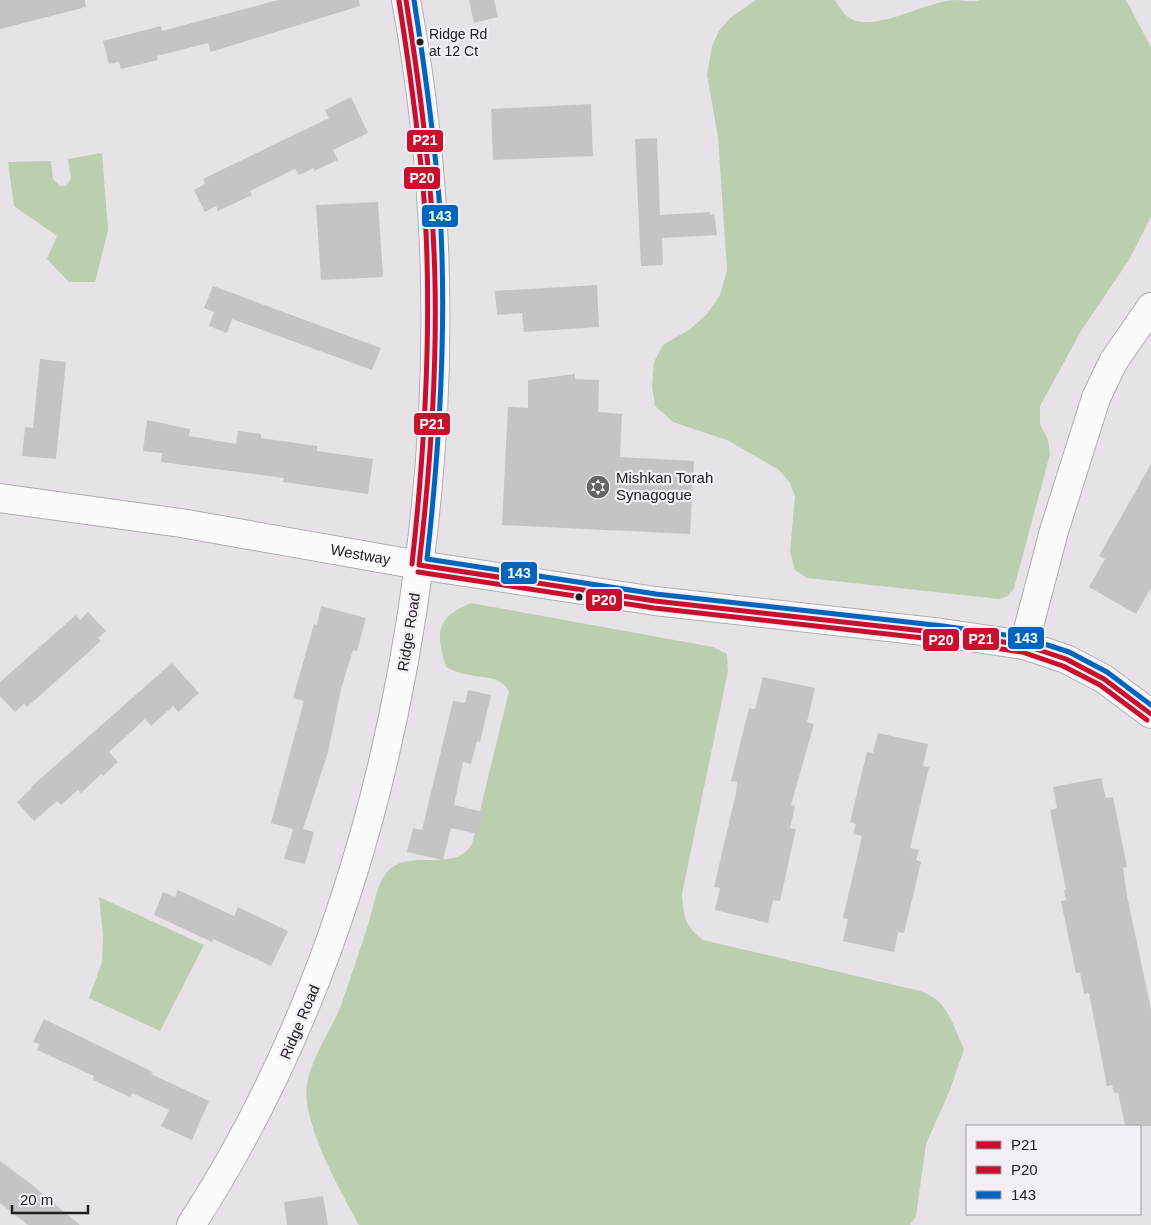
<svg xmlns="http://www.w3.org/2000/svg" width="1151" height="1225" viewBox="0 0 1151 1225" font-family="Helvetica,sans-serif">
<style>
.green{fill:#bbcfaf}
.building{fill:#c6c3c6}
.lines{fill:none;stroke-linecap:round;stroke-linejoin:round}
.street-casing{stroke:#b0adb1;stroke-width:30}
.secondary-casing{stroke:#b0adb1;stroke-width:30}
.street{stroke:#fbfbfb;stroke-width:28}
.secondary{stroke:#fbfbfb;stroke-width:28}
.bus-1-casing{stroke:#f4eef6;stroke-width:9}
.bus-2-casing{stroke:#f4eef6;stroke-width:9}
.bus-3-casing{stroke:#f4eef6;stroke-width:9}
.bus-1{stroke:#c8102e;stroke-width:5}
.bus-2{stroke:#c8102e;stroke-width:5}
.bus-3{stroke:#0065bd;stroke-width:5}
.bus-dot{fill:#222023;stroke:#f4eef6;stroke-width:2}
.labels{text-anchor:middle;stroke-width:4.5;stroke-linejoin:round;paint-order:stroke}
.bus-label{font-size:14px;fill:#222023;stroke:#f4eef6;text-anchor:start}
.poi-label{font-size:15px;fill:#222023;stroke:#f4eef6;text-anchor:start}
.street-label{font-size:15px;fill:#222023;stroke:#f4eef6}
.line-badge{stroke:#f4eef6;stroke-width:2}
.badge-label{font-size:14px;text-anchor:middle;font-weight:bold;fill:#fff}
</style>
<rect width="100%" height="100%" fill="#e6e2e7"/>
<path class="green" d="M756,0H835C841,9 845,18 856,21C883,28 926,2 954,0C963,0 971,3 980,0H1126L1151,47V217L1129,260L1081,331L1040,406V424L1048,440L1050,454L1014,588L1008,596L999,599L807,578L795,570L790,552L795,496L790,483L779,470L727,440L673,422L655,406L652,386L654,362L663,345L690,329L707,314L720,295L727,270L718,137L707,75L712,46L719,31L730,18Z
M102,153L108,230L95,282H69L47,259L57,236L14,206L8,162L51,161L53,179L60,186H66L71,178L68,159Z
M471,603L713,647L727,654L728,671L682,894C684,917 684,925 703,940L920,991C948,999 952,1025 964,1049L950,1090L926,1144L916,1216L910,1225H359C340,1191 313,1142 307,1103C302,1070 328,1037 340,1008C350,980 359,952 368,925C374,907 376,882 390,869C414,849 455,873 472,844L509,691C498,674 483,679 465,674C459,673 452,670 446,667C436,633 435,618 471,603Z
M99,897L204,945L160,1031L89,998L102,962L103,936Z"/>
<path class="building" d="M0,0H85L86,7L0,29Z
M278,0H359L360,6L211,52L208,43L157,56L158,60L121,69L119,62L109,64L103,41L161,26L162,31Z
M469,0H494L498,17L474,23Z
M351,97L368,133L333,150L338,160L314,171V168L299,175L295,169L250,191L252,195L218,211L216,206L205,212L194,190L205,184L203,179L329,118L325,110Z
M591,104L593,156L493,160L491,109Z
M657,138L660,215L710,212V215L714,214L717,235L662,238L663,265L641,266L635,139Z
M378,202L383,277L321,280L316,205Z
M597,285L599,327L524,332L522,313L497,315L495,291Z
M213,286L381,348L372,370L232,319L227,333L209,326L214,312L204,308Z
M40,359L66,362L56,459L22,456L25,427L33,428Z
M575,374V379L599,380L598,412L622,414L620,457L694,461L690,534L502,525L508,407L528,408V380Z
M147,420L190,429L189,436L236,444L238,431L261,434V438L317,446V451L373,459L368,494L283,482L284,478L161,462L162,453L143,451Z
M1151,464V588L1136,614L1089,587L1105,559L1099,556Z
M321,606L366,618L357,651L353,650L341,689L328,752L303,829L314,832L305,864L284,859L293,829L271,823L304,701L293,698L314,624L317,625Z
M88,612L106,631L98,638L101,641L27,707L24,704L15,712L0,696V682L76,615L80,620Z
M172,663L199,693L178,712L173,706L151,726L145,719L109,752L118,762L103,776L101,774L81,793L78,790L61,805L57,801L34,821L17,802L32,788L31,787Z
M763,677L815,688L807,722L814,724L791,805L795,806L790,828L796,829L780,901L773,900L768,923L715,910L720,888L714,887L736,793L737,782L731,781L749,708L755,709Z
M468,690L491,695L480,742L477,741L471,764L463,762L454,805L483,812L478,834L451,828L443,860L407,852L413,828L422,830L453,701L465,703Z
M878,733L928,744L923,766L929,767L910,848L919,850L916,860L921,862L904,933L898,932L894,952L843,941L848,919L843,918L862,836L853,834L856,824L850,822L867,752L873,753Z
M1101,778L1106,798L1113,797L1127,867L1123,868L1127,896L1151,1009V1126H1125L1118,1092L1114,1093L1112,1085L1107,1086L1089,993L1084,994L1080,973H1076L1061,901L1066,900L1064,890H1066L1050,810L1057,808L1053,787Z
M178,890L234,916L238,907L288,931L271,966L213,939L212,942L154,915L163,892L175,897Z
M44,1019L153,1072L151,1074L209,1101L192,1140L161,1126L169,1110L132,1093L130,1097L93,1080L94,1076L37,1050L39,1044L33,1042Z
M0,1161L31,1184L80,1225H28L0,1203Z
M323,1196L328,1225H287L284,1202Z"/>
<g class="lines">
<g class="street-casing">
<g id="street">
<path id="s1" d="M0,498L181,523L419,565C388,799 320,1026 191,1225"/>
<path d="M1024,645L1054,531L1096,398L1113,362L1151,307"/>
</g>
</g>
<g class="secondary-casing">
<path id="secondary" d="M406,0C441,187 444,377 419,565L655,601L942,633L1024,645L1066,659L1104,679L1151,714"/>
</g>
<use href="#street" class="street"/>
<use href="#secondary" class="secondary"/>
<g class="bus-1-casing">
<path id="bus-1" d="M406,0C421,94 433,187 435,282C437,377 430,471 419,565
M419,565L655,601L942,633L1024,645L1066,659L1104,679L1151,714"/>
</g>
<g class="bus-2-casing">
<path id="bus-2" d="M399,1C410,71 420,141 425,212C432,330 425,447 412,564
M418,572L654,608L941,640L1022,652L1063,666L1100,685L1147,720"/>
</g>
<g class="bus-3-casing">
<path id="bus-3" d="M414,0C425,70 435,140 440,211C447,327 440,443 427,559L656,594L943,626L1026,638L1069,652L1107,672L1151,705"/>
</g>
<use href="#bus-1" class="bus-1"/>
<use href="#bus-2" class="bus-2"/>
<use href="#bus-3" class="bus-3"/>
</g>
<defs>
<g id="synagogue-disc" transform="scale(1.25)"><circle r="9.5" fill="#676468" stroke="#f4eef6"/><path d="M0-6.5L5.6 3.2H-5.6ZM0 6.5L5.6-3.2H-5.6Z" fill="#fff"/></g>
</defs>
<g fill-rule="evenodd">
<use href="#synagogue-disc" x="598" y="487"/>
</g>
<g class="bus-dot">
<circle cx="420" cy="42" r="4.5"/>
<circle cx="579" cy="597" r="4.5"/>
</g>
<g class="labels">
<g class="bus-label">
<text x="429" y="39">Ridge Rd<tspan x="429" dy="17">at 12 Ct</tspan></text>
</g>
<g class="poi-label">
<text x="616" y="483">Mishkan Torah<tspan x="616" dy="17">Synagogue</tspan></text>
</g>
<g class="street-label">
<text dy="5" stroke="none"><textPath href="#s1" startOffset="365">Westway</textPath></text>
<text transform="translate(409 632) rotate(-81)" y="5">Ridge Road</text>
<text transform="translate(300 1022) rotate(-67)" y="5">Ridge Road</text>
</g>
</g>
<g class="line-badge">
<rect x="406" y="129" width="38" height="24" rx="5" fill="#c8102e"/>
<rect x="403" y="166" width="38" height="24" rx="5" fill="#c8102e"/>
<rect x="421" y="204" width="38" height="24" rx="5" fill="#0065bd"/>
<rect x="413" y="412" width="38" height="24" rx="5" fill="#c8102e"/>
<rect x="500" y="561" width="38" height="24" rx="5" fill="#0065bd"/>
<rect x="585" y="588" width="38" height="24" rx="5" fill="#c8102e"/>
<rect x="1007" y="626" width="38" height="24" rx="5" fill="#0065bd"/>
<rect x="962" y="627" width="38" height="24" rx="5" fill="#c8102e"/>
<rect x="922" y="628" width="38" height="24" rx="5" fill="#c8102e"/>
</g>
<g class="badge-label">
<text x="425" y="145">P21</text>
<text x="422" y="183">P20</text>
<text x="440" y="221">143</text>
<text x="432" y="429">P21</text>
<text x="519" y="578">143</text>
<text x="604" y="605">P20</text>
<text x="1026" y="643">143</text>
<text x="981" y="644">P21</text>
<text x="941" y="645">P20</text>
</g>
<rect x="966" y="1125" width="175" height="90" fill="#f4eef6" stroke="#a09ca2"/>
<rect x="976" y="1141" width="25" height="8" fill="#c8102e" stroke="#a09ca2"/>
<text x="1011" y="1150" font-size="15" fill="#222023">P21</text>
<rect x="976" y="1166" width="25" height="8" fill="#c8102e" stroke="#a09ca2"/>
<text x="1011" y="1175" font-size="15" fill="#222023">P20</text>
<rect x="976" y="1191" width="25" height="8" fill="#0065bd" stroke="#a09ca2"/>
<text x="1011" y="1200" font-size="15" fill="#222023">143</text>
<path d="M12 1205v8h76v-8" fill="none" stroke="#222023" stroke-width="2.5"/>
<text x="20" y="1205" font-size="15" fill="#222023" stroke="#f4eef6" stroke-width="4" paint-order="stroke">20 m</text>
</svg>
